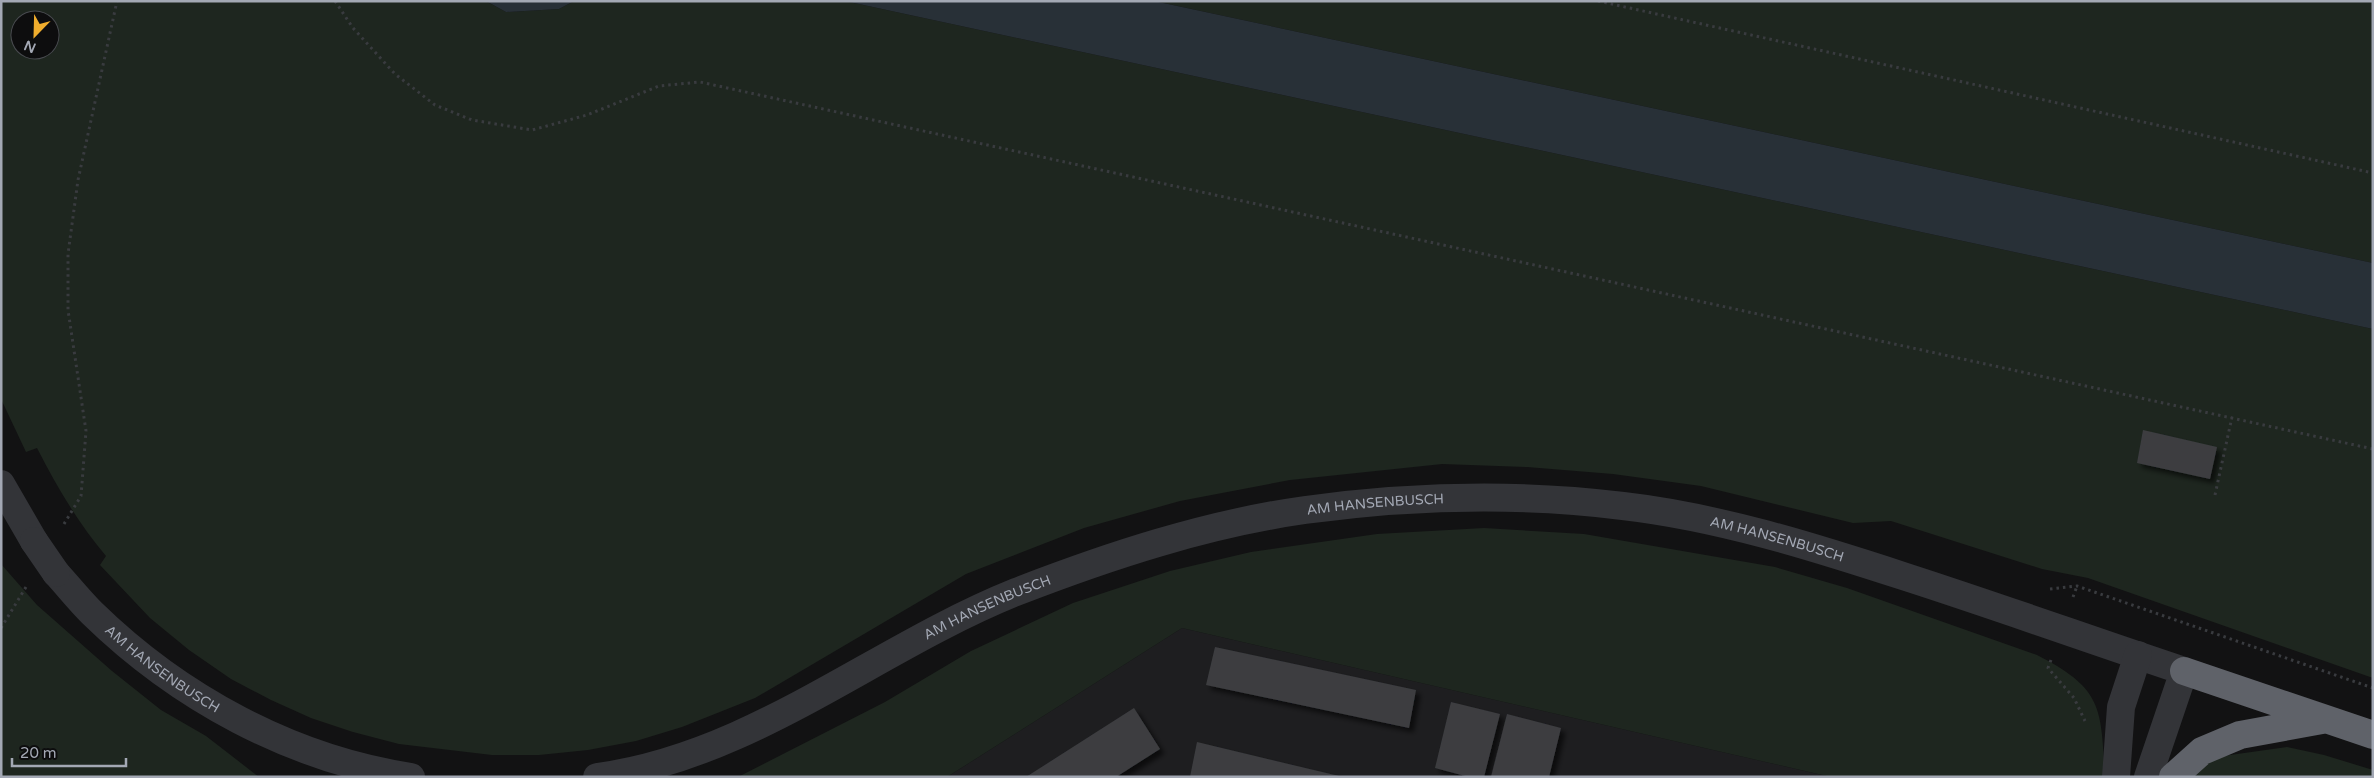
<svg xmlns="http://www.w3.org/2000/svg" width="2374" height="778" viewBox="0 0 2374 778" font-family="'Varela Round',sans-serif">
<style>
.built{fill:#1e1e20}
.green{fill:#1e261f;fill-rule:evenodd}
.water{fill:#283037}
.building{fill:#3c3d40;filter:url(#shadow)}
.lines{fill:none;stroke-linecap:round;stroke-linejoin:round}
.path{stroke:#393b3f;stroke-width:3;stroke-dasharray:2.5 4;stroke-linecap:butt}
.minor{stroke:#333438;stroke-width:28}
.highway{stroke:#5f6269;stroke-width:28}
.minor-bridge{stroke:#333438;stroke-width:28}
.labels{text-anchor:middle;stroke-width:4;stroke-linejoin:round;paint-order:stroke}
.street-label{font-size:14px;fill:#a3a8b4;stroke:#0d0d0e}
</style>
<defs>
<filter id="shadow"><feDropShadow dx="4.5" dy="4.5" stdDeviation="2.5" flood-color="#0009"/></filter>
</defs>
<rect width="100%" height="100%" fill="#121213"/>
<path class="built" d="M1182,628L1831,777H947Z"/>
<path class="green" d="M1,1H486L506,12L559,9L574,1H845L2373,329V678L2088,578L2042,569L1891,521L1853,523L1701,486L1613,474L1527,467L1442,464L1290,480L1180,501L1084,528L966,574L755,698L682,727L636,741L588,750L539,755H492L399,744L353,732L311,718L271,700L231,679L189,650L150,618L100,565L106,556C78,523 57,487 37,448L26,452L1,399ZM20,20H50V50H20Z
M1154,1H2373V263Z
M1484,528L1584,534L1775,567L1847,588L2037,655C2103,689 2101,707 2105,777H1831L1182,628L947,777H738L885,702L971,651L1073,603L1170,571L1251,552L1377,534Z
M1,564L37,605L112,671L161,710L206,736L259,777H1Z
M2287,747L2324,755L2373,770V777H2188L2216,757Z"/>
<path class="water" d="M486,1H574L559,9L506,12Z
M845,1H1154L2373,263V329Z"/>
<path class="building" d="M2143,430L2217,447L2210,479L2137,463Z
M1215,647L1416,690L1409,728L1206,685Z
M1451,702L1500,714L1484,777H1469L1435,768Z
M1134,708L1160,749L1116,777H1026Z
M1507,714L1561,728L1549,777H1491Z
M1197,742L1339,776V777H1190Z"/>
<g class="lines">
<path class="path" d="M335,1L353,28L395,74L435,105L472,120L532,130L587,115L659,86L700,82L2373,449
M1598,1L2373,173
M2215,495L2232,417
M64,524L81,496L86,431L68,310V254L78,180L117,1
M2050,589L2077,586L2373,688
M2073,597L2077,586
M1,628L26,587
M2051,660L2048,668L2074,698L2085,721"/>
<g class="minor">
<path d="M1,484L34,541"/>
<path id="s1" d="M56,573C68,586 79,600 92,613C178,697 291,759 411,777"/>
<path id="s2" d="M597,777C753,756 874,649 1016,592C1109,556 1206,524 1305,510C1409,496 1519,493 1623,506C1719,517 1814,547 1906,577C1999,607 2091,640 2184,671L2148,777"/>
<path d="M2116,777L2121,707L2138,655"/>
</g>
<path class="highway" d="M2184,671L2373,735
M2173,777L2202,751L2240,735L2322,720"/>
<path class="minor-bridge" d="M34,541L56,573"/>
</g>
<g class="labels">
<g class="street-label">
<text dy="5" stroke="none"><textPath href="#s2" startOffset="832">AM HANSENBUSCH</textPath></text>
<text dy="5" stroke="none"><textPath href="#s2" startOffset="1238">AM HANSENBUSCH</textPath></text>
<text dy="5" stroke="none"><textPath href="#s2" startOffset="428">AM HANSENBUSCH</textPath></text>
<text dy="5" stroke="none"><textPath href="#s1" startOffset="144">AM HANSENBUSCH</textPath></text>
</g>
</g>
<rect width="2374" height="778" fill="none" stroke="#a3a8b4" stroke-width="5"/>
<g transform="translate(35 35) rotate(203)"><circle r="24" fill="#0d0d0e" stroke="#494b50"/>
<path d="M0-4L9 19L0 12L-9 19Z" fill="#f0ad2d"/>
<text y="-8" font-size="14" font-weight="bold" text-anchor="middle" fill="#a3a8b4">N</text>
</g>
<path d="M12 758v8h114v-8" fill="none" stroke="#a3a8b4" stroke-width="2.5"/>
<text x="20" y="758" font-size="15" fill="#a3a8b4" stroke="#0d0d0e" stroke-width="4" paint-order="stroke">20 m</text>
</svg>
